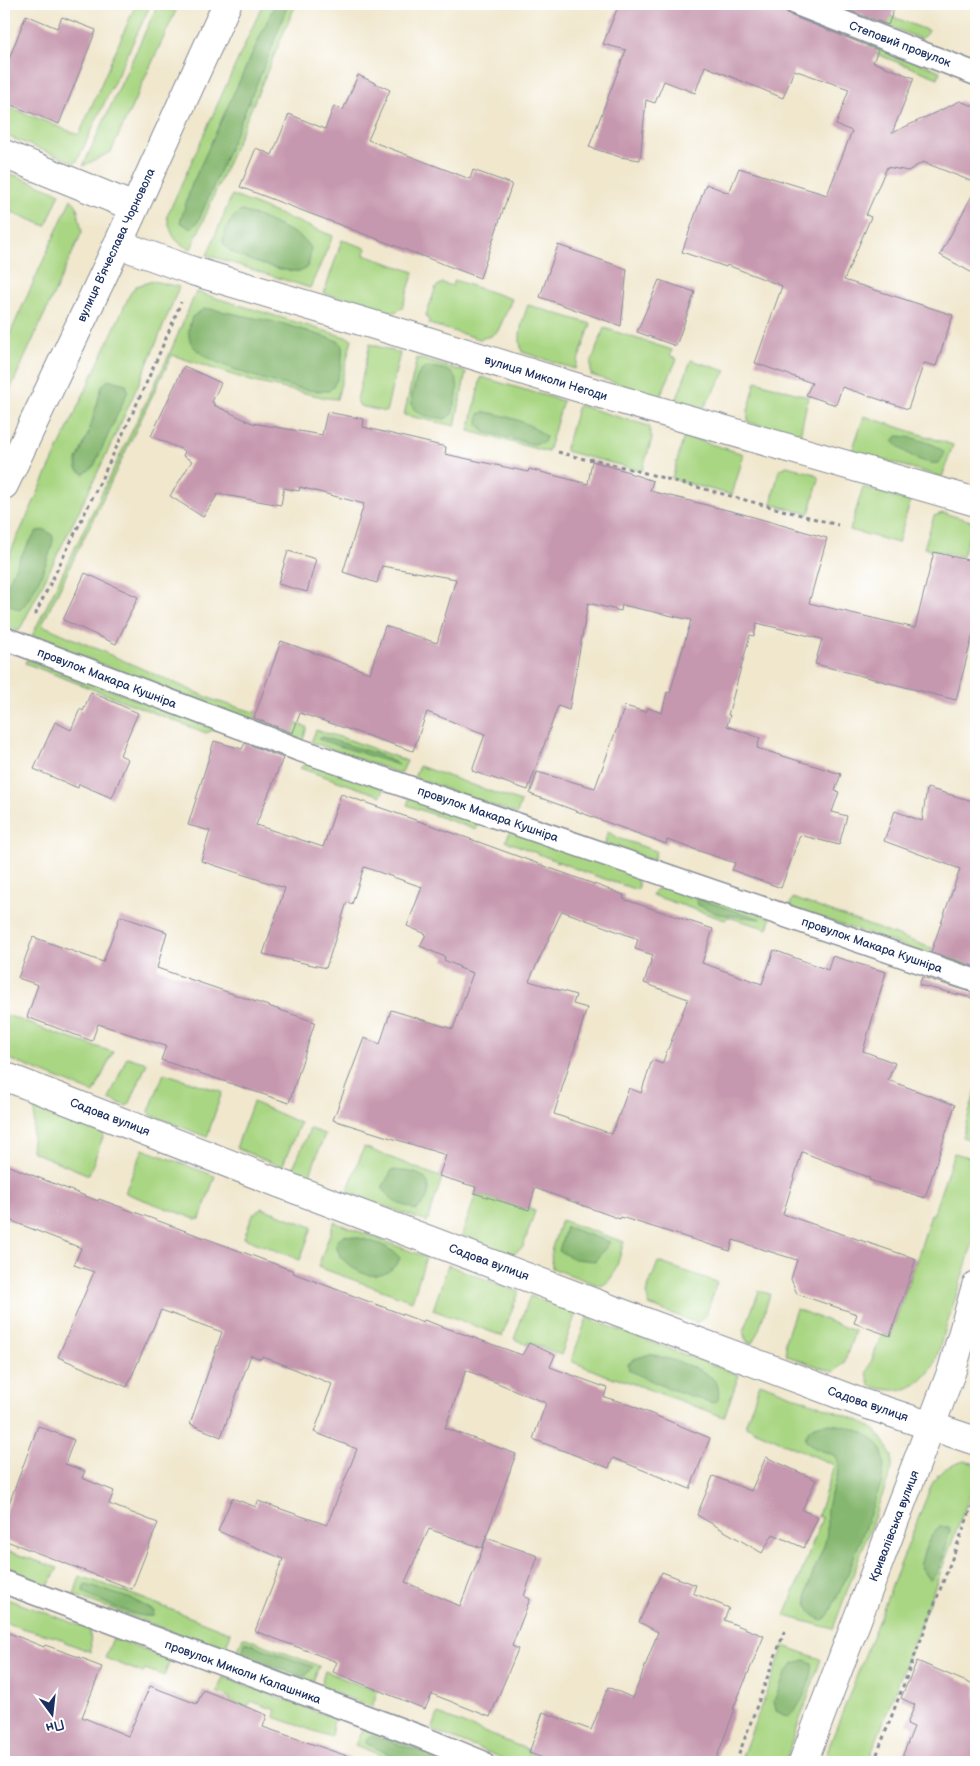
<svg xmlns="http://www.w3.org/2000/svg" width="980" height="1766" viewBox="0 0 980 1766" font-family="'Balsamiq Sans',sans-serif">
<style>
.green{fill:#a9d682;stroke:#628270}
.forest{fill:#86b770;stroke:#507367}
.building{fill:#c698af;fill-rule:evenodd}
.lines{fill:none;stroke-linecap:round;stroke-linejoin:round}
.service-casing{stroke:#868b96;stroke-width:25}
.minor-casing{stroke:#868b96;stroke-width:30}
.secondary-casing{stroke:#868b96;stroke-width:30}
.path{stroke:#868b96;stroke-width:3;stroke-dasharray:4 4;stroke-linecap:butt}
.service{stroke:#fff;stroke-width:22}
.minor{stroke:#fff;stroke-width:28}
.secondary{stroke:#fff;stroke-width:28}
.labels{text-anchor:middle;stroke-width:4;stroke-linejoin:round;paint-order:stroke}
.street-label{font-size:12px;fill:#1b2f5e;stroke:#fff}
</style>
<rect width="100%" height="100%" fill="#fff"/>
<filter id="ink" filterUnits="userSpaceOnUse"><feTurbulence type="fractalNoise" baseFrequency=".02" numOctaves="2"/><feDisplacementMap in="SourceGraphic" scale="10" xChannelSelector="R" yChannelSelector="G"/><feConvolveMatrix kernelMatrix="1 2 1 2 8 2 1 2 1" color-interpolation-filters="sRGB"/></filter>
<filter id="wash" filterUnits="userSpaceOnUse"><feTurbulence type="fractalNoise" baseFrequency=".0096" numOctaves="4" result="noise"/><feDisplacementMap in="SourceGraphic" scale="20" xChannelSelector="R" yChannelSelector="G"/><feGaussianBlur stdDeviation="1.12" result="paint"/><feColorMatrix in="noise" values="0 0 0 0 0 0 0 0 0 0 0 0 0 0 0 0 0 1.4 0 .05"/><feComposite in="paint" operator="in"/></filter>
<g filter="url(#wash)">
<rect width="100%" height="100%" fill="#f0e7cd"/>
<path class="green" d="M136,4H151L76,163L4,135V105L79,135Z
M158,4H179L111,152L83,166Z
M263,4H296L191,249C173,243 171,233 167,216Z
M865,6L929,31L921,39L864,16Z
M873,44L940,71L938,78L866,50L868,46Z
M4,171L60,193L46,226L4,209Z
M232,195L333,236L310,288L207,255Z
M71,199L77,206L82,232L4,403V347Z
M342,240L366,248L364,255L414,272L402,308L393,313L324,293Z
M454,280L512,299L498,331L491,336L480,339L429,324V321L426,315L436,287L442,283L452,286Z
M153,281L179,287C133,405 76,518 19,631L4,625V566L130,294L136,286Z
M196,292L352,339L337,399L327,398L254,382L172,355L42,625L216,701L307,727L303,740L200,704L32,636L169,355Z
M528,305L591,324L575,369L522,352C517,335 522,322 528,305Z
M604,328L672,350L670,355L677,359L660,397L591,375V363Z
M370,344L400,353L386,412L360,406L357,400Z
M417,358L466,372L455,426L404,415Z
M691,360L726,371L703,409L676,401Z
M481,377L563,401L548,452L469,431Z
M756,381L808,397L800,436L748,422V411Z
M578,405L649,426L652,439L642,471L565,451Z
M864,416L953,445L942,477L852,451Z
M684,436L744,454L732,495L672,479Z
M787,466L815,474L819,479L809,514L771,504L779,470Z
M863,487L910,502L898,543L850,530Z
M943,513L971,521L973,524L962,557L924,548L934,516Z
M27,659L216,729L206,733L25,663Z
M316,730L350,740L407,761L401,774L311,742Z
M308,762L384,788L381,796L300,768L303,765Z
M419,766L521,802L517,814L414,778Z
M410,797L480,821L476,830L407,805Z
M510,831L635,873L639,886L637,890L584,872L506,841Z
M607,831L618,838L656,851L653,861L605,845Z
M665,883L771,918L768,929L728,917L725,920L652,895L655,890Z
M793,898L976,964V971L789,907Z
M4,1014L57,1034L113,1052L94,1093L4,1057Z
M127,1057L147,1063L130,1103L127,1106L109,1099Z
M164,1073L222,1092L207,1137L151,1115L149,1111Z
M976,1090V1141L962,1137Z
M253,1102L300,1123L282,1167L236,1148Z
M35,1108L104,1134L89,1175L31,1151Z
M310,1129L325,1134L309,1177L292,1170Z
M364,1147L442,1178L427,1222L347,1192Z
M143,1149L215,1176L200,1219H195L128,1194L125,1192Z
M954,1153L976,1159V1233L934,1365C916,1392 900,1394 870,1386L867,1372L882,1334L890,1336L917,1259L931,1214L933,1215Z
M476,1194L535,1211L523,1247L513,1254L462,1235Z
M262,1208L312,1227L300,1260L244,1238L253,1214Z
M561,1220L624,1242C619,1256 616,1282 600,1286L552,1268L551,1251Z
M334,1222L426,1257L412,1301L318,1267Z
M658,1262L717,1282L706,1315L697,1323L649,1305L646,1293Z
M448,1265L519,1292L502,1336L433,1310Z
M759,1291L770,1294L759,1330L752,1343L747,1342L744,1331Z
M530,1296L576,1313L561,1355L529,1342L527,1345L514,1339Z
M796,1309L855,1331L844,1363L834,1372L787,1356L785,1341Z
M587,1318L739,1375L724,1417L615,1377L614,1379L571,1361Z
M760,1383L860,1421L876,1431L884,1441L892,1456V1469L833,1629L785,1616L822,1518L818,1516L834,1465L745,1426Z
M964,1461L976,1464V1479L868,1762H823L931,1486C940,1470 945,1467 964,1461Z
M4,1550L58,1568L48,1586L4,1570Z
M80,1576L139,1597L231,1633L224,1651L74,1595Z
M4,1598L90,1629L91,1652L65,1642L64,1640C44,1633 24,1630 4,1622Z
M243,1637L319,1666L312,1684L236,1655Z
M113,1638L171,1659L164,1676L145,1669L143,1673L105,1658Z
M784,1646L821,1659L785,1762H740Z
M325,1671L364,1687L365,1686L378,1690L372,1707L320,1687Z
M223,1677L334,1718L331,1737L274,1717L276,1710L251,1701L248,1707L230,1701V1698L217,1692Z
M438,1714L529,1750L528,1753L551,1762H512L432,1730Z
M363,1728L455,1762H398L355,1745Z"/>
<path class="forest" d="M275,4H288L271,50L198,222L191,229L180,222L192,184Z
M241,211L258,216L300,236L311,248C310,254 310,266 304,270C293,276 242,259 232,252C228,250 226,246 223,243C223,232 231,217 241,211Z
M204,309H211L284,324L338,341L342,344C343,360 341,379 329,391C320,391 310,391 302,389C278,384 202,364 191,343C187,334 189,327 192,317Z
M426,367C465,368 460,386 452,414L445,419C423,415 405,416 414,387C417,378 417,373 426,367Z
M111,380L126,384L128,391L94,466L84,474L77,469V460L89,432L102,386L107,381Z
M484,412C502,414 533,423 546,437L544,442L533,444L484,432L478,424L479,414Z
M897,436C909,436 935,443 943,451L944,455L939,463C923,465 904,453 893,441Z
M45,530C48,532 53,534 53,538C54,550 29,606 19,610L11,606L4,597C11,572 22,552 37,531Z
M323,737L374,753L399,764L398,765L318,739Z
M696,898L761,919L718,914L698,905Z
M392,1170C401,1171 413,1171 420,1175C436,1184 428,1202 416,1210L395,1202L382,1188Z
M566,1227L610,1242L595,1261L575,1259L559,1251Z
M345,1235C363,1239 388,1243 400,1258C398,1264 395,1266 390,1270C368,1291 317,1247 345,1235Z
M650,1354C666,1358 710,1369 717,1384C719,1389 719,1395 718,1400L712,1403C684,1394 655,1384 629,1370L628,1364L634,1359Z
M822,1424C842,1423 880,1432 883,1456C885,1465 883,1475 881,1484L847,1576L829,1614L824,1620C787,1611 821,1561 826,1539C828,1529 826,1518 827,1508C830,1490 843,1474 836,1456L815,1448L805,1440C806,1429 813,1426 822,1424Z
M940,1527H949L950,1529C948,1540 940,1577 929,1580L920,1567C923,1553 928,1536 940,1527Z
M87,1585L132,1599L154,1611L153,1616C137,1619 100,1601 85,1593L83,1591L84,1586Z
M245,1642L313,1667L305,1677L242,1656Z
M805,1660L812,1663C815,1674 799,1712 788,1717L776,1711L774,1701L785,1674L794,1663Z
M372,1736L426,1753L445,1762H409L389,1754L367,1744L365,1741L368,1737Z"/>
<g id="blocks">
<path class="building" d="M619,4H784L786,12L792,16L878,50L873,62L914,78L892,133L960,101L976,107V183L923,162L908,171L887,167L866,215L871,217L844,280L953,315L936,366L924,363L908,409L842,387L836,405L806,395L812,383L755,363L782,286L727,265L726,267L682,252L706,184L729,193L739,168L827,195L852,131L836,125L849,89L794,70L783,98L705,66L695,93L664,81L655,103L646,100L640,160L620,157L589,147L626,50L603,44Z
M832,4H896L888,25Z
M26,15L57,28L62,17L96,30L59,124L4,102V72Z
M358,75L390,90L368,140L470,179L473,170L512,184L480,278L240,187L256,148L272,155L289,114L325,129L334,106L343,110Z
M976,188V275L940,255Z
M558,245L627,269L621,326L540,297Z
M659,280L695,292L676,346L637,332Z
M184,366L221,383L212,402L214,403V405L252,423L322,435L327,412L364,419L363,427L446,447L445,454L528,472L529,469L588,484L592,461L629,472V473L653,481L650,491L743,514L827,538L809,603L915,628L934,552L976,562V622L956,700L815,664L822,639L757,623L754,636L750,635L728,715H730L727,726L760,738L757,748L841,774L835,791L839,792L832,812L847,816L839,845L800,835L781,888L732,870L735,863L667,840L666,844L530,794L537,772L595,788L625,706L646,712L648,708L662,713L667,692L670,693L691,620L622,605L621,611L588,603L569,710L558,706L528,790L472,771L485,734L427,712L413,751L300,713L293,733L254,718L281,641L370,673L385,626L437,643L456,579L382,566L377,583L343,572L364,504L300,487L299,491L284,488L281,505L218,494L203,517L170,496L192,461L183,456L185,451L151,436Z
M288,551L316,559L307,592L278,584Z
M85,573L138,597L116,644L63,620Z
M91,692L138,713L120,755L128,759L112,798L79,784L78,788L34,769L55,722L71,730L80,709L83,711Z
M214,741L242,749L245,743L283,758L256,825L323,847L341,794L473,840L624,895L623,899L713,929L702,963L762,984L774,950L828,970L832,956L886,972L863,1051L895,1063L888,1080L955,1105L925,1198L869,1180L870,1178L802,1152L783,1214L916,1259L890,1336L854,1323L857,1314L797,1294L791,1279L797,1260L733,1240L730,1251L621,1217L620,1219L535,1188L529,1210L474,1193L476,1187L439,1176L446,1155L333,1120L364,1038L380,1044L391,1010L453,1029L473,973L459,968L460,967L444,960L445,957L420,946L426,934L407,926L422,887L364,867L352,904L347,902L326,968L263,954L285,888L201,861L210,831L188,825ZM562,911L638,939L635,949L653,955L644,983L688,999L662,1064L652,1060L641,1093L629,1088L612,1134L554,1114L587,1008L573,1004L576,995L529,981Z
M927,788L976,802V967L931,952L960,869L884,841L895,811L922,821Z
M120,916L167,932L157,968L315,1022L289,1103L161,1060L166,1046L98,1024L92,1041L27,1017L38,985L18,978L33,937L103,962Z
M922,977L976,994V999L919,985Z
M4,1164L98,1201L99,1199L294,1271L293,1273L423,1322L424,1320L522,1355L529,1343L555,1355L550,1367L607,1388L604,1397L625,1403L710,1438L690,1489L613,1458L609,1468L533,1439L546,1403L466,1370L445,1428L516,1454L482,1548L429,1529L405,1582L460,1606L487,1538L538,1556L524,1596L530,1599L512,1646L518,1649L490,1717L432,1694L425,1709L333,1672L337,1662L255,1631L283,1559L218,1531L232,1498L256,1507L258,1501L327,1525L357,1449L314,1432L332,1384L262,1356L261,1359L251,1355L221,1437L190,1424L222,1332L161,1310L127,1387L58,1357L94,1272L74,1265L81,1248L4,1218Z
M38,1426L74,1440L65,1464L85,1471L82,1478L114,1491L109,1504L158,1523L132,1589L4,1540V1517Z
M766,1457L816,1480L802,1510L818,1517L804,1548L773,1534L762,1553L697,1515L713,1476L751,1491Z
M662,1572L696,1585L693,1593L729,1608L724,1620L764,1636L733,1709H735L715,1762H555L529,1753L543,1712L591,1730L608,1687L633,1698L658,1632L639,1622Z
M4,1631L44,1647L45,1645L87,1660L86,1661L102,1667L82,1717L128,1736L150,1686L197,1704L203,1690L267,1715L263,1727L350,1757L349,1762H4Z
M917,1661L976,1686V1762H900L914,1727L907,1724L915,1705L901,1698Z"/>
</g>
</g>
<g filter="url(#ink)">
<use href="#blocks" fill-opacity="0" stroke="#868b96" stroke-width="1"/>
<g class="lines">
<g class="service-casing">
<path id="service" d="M797,4L976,74
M4,638L297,749L976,981
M4,1582L421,1737L482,1762"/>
</g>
<g class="minor-casing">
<path id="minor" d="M4,154L134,207
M118,244L193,271L408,335L576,387L976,502
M4,1076L281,1184L619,1312L862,1403L976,1441
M803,1762L952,1370L976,1286"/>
</g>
<g class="secondary-casing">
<path id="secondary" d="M4,485L118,244L227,4"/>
</g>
<path class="path" d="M558,452L588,460L593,459L838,525
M35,615C85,512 138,408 181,302
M736,1762L785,1630
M874,1762L976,1496"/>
<use href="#service" class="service"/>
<use href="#minor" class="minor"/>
<use href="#secondary" class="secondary"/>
</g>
</g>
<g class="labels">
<g class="street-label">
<text transform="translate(900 44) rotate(21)" y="4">Степовий провулок</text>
<text transform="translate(116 245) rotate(-65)" y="4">вулиця Вʼячеслава Чорновола</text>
<text transform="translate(546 378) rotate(17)" y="4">вулиця Миколи Негоди</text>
<text transform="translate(107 678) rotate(21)" y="4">провулок Макара Кушніра</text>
<text transform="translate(488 814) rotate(19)" y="4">провулок Макара Кушніра</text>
<text transform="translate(872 945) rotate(19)" y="4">провулок Макара Кушніра</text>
<text transform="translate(110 1117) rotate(21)" y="4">Садова вулиця</text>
<text transform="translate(489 1262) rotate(20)" y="4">Садова вулиця</text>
<text transform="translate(868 1404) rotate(19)" y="4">Садова вулиця</text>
<text transform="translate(894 1526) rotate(-69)" y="4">Кривалівська вулиця</text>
<text transform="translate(243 1672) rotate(20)" y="4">провулок Миколи Калашника</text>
</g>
</g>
<rect width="980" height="1766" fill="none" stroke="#fff" stroke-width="20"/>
<g transform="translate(52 1714) rotate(165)" stroke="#ffffff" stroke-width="4" paint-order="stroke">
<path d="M0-4L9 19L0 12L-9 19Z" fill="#1b2f5e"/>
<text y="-8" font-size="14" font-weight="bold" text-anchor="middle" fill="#1b2f5e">Пн</text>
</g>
</svg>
